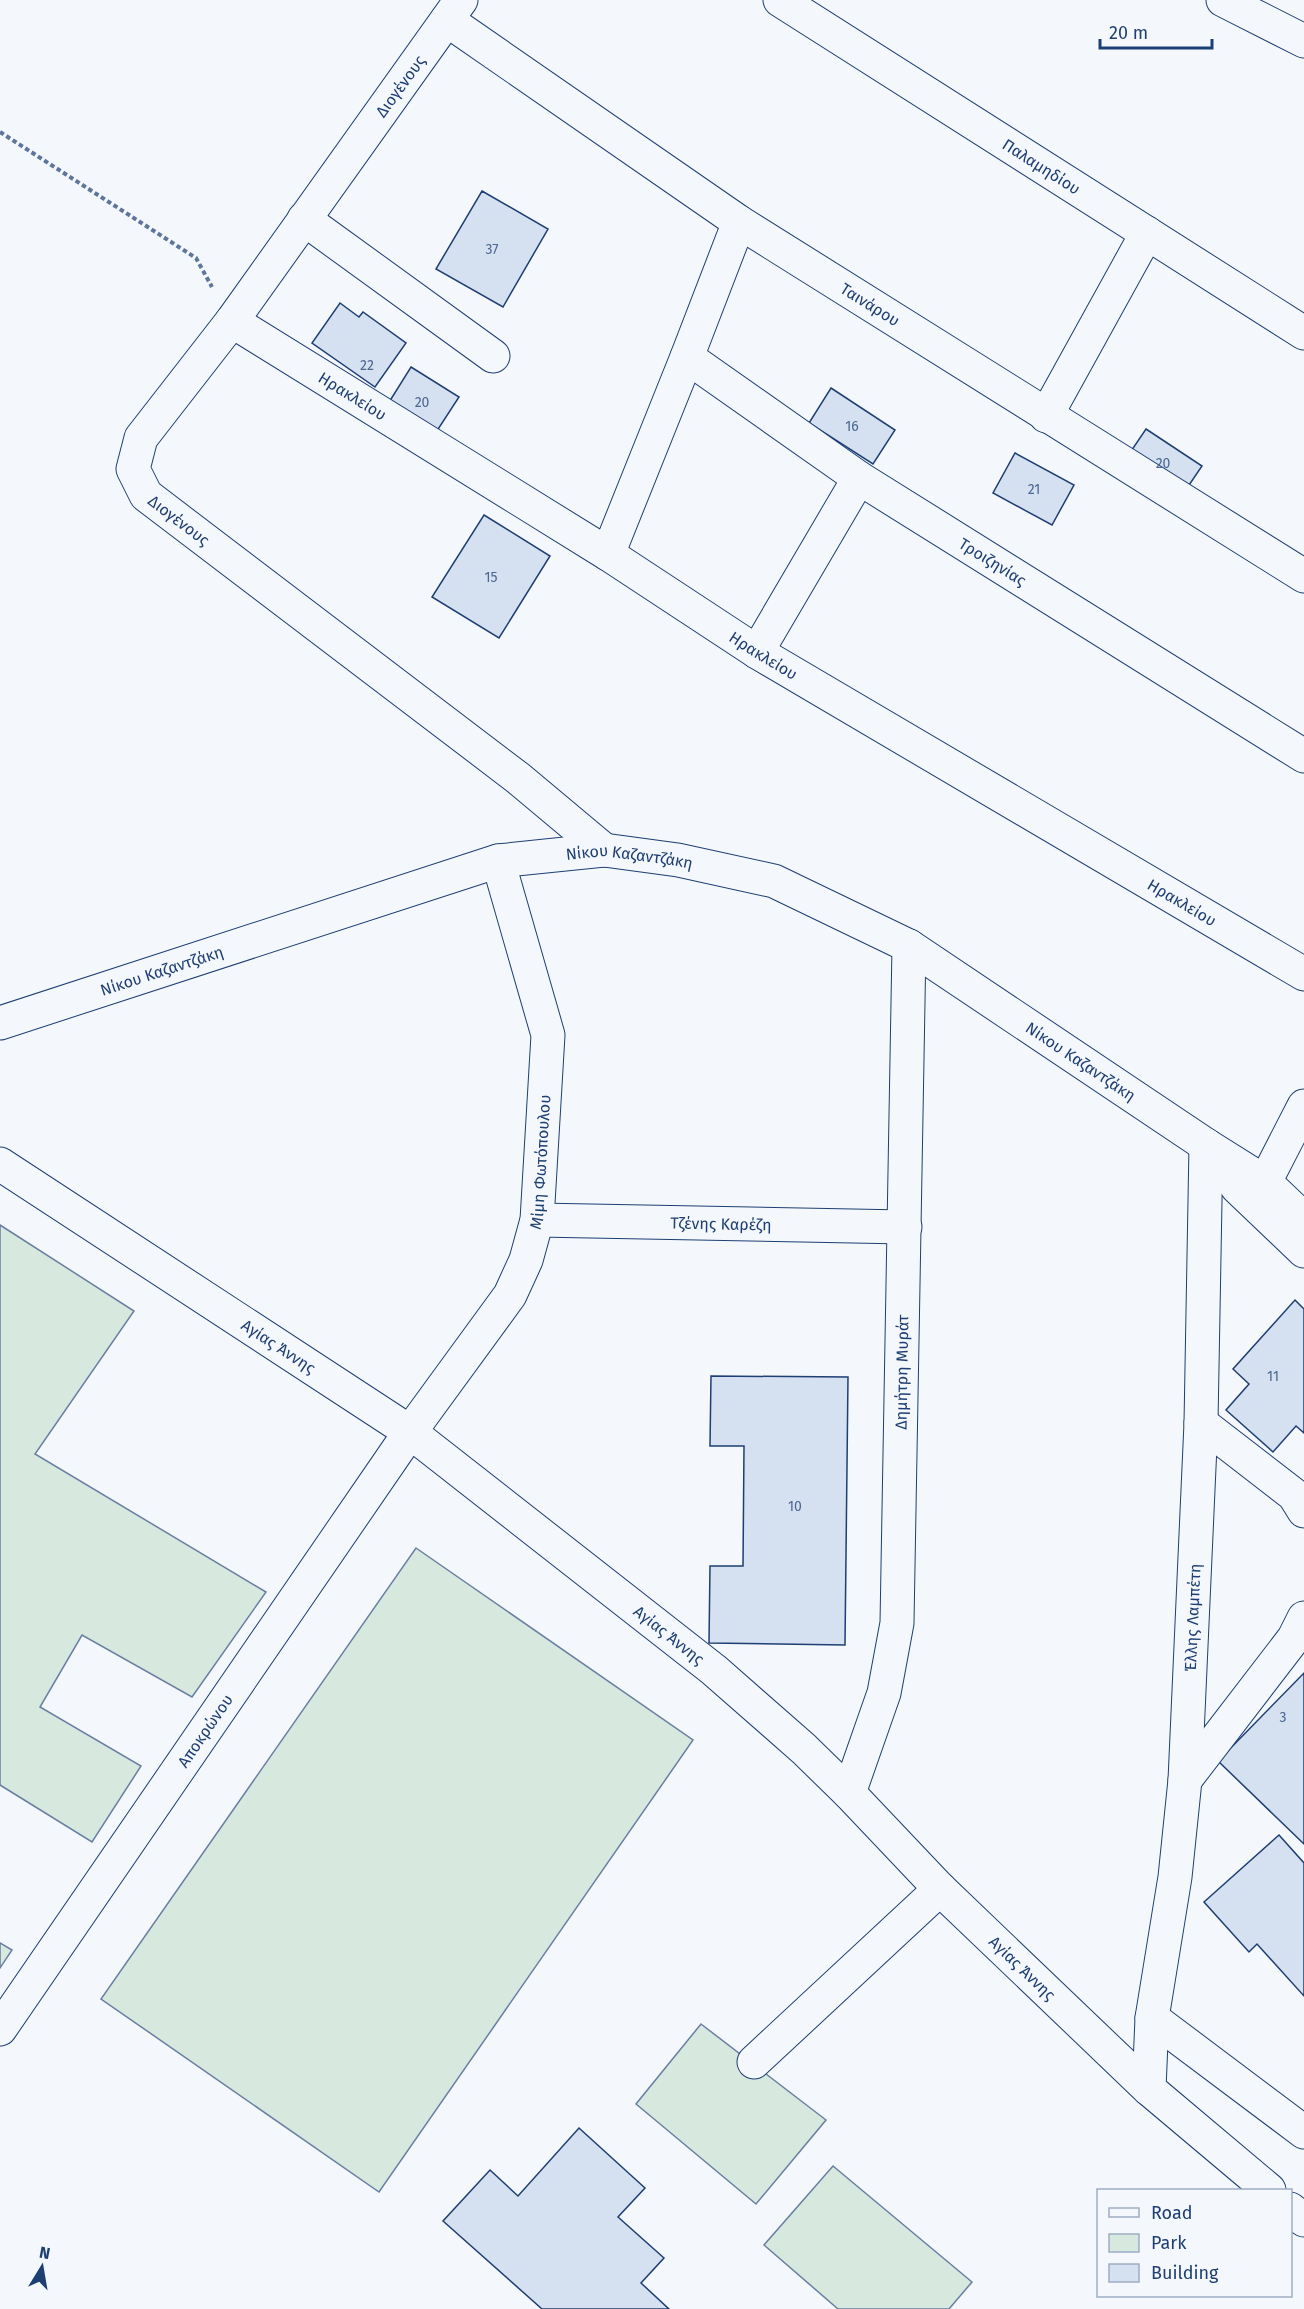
<svg xmlns="http://www.w3.org/2000/svg" width="1304" height="2309" viewBox="0 0 1304 2309" font-family="'Fira Sans',sans-serif">
<style>
.green{fill:#d7e8df;stroke:#687fa3;stroke-width:1.5}
.building{fill:#d5e0f0;stroke:#1d3f73;stroke-width:1.5}
.lines{fill:none;stroke-linecap:round;stroke-linejoin:round}
.minor-casing{stroke:#1d3f73;stroke-width:35}
.path{stroke:#5e769c;stroke-width:4;stroke-dasharray:4.5 3;stroke-linecap:butt}
.minor{stroke:#f4f7fb;stroke-width:33}
.labels{text-anchor:middle;stroke-width:4.5;stroke-linejoin:round;paint-order:stroke}
.number-label{font-size:14px;fill:#4b6792}
.street-label{font-size:16px;fill:#1d3f73;stroke:#f4f7fb}
</style>
<rect width="100%" height="100%" fill="#f4f7fb"/>
<path class="green" d="M0,1225L134,1311L35,1454L266,1592L192,1697L82,1635L40,1707L141,1766L92,1842L0,1785Z
M416,1548L693,1740L379,2192L101,1999Z
M0,1943L12,1950L0,1968Z
M701,2024L826,2120L756,2204L636,2104Z
M833,2166L972,2282L949,2309H838L764,2245Z"/>
<path class="building" d="M482,191L548,229L503,307L436,269Z
M340,303L359,317L363,312L406,343L375,387L312,343Z
M411,367L459,397L433,437L386,407Z
M831,388L895,430L873,464L809,423Z
M1146,429L1202,466L1181,497L1125,460Z
M1015,453L1074,485L1052,525L993,493Z
M484,515L550,556L499,638L432,597Z
M1295,1300L1304,1309V1433L1296,1426L1273,1452L1226,1410L1249,1384L1233,1369Z
M711,1376L848,1377L845,1645L709,1643L710,1566H743L744,1446H710Z
M1304,1673V1844L1218,1761Z
M1279,1835L1304,1863V1996L1257,1944L1249,1952L1204,1902Z
M579,2128L645,2188L618,2217L664,2258L641,2283L669,2309H542L443,2221L490,2170L518,2196Z"/>
<g class="lines">
<g class="minor-casing">
<g id="minor">
<path id="s1" d="M461,0L232,321L141,438L133,469L146,495L518,778L604,850"/>
<path id="s2" d="M780,0L1304,333"/>
<path d="M1223,0L1304,41"/>
<path id="s3" d="M447,20L739,222L1304,576"/>
<path d="M304,219L493,356"/>
<path id="s4" d="M232,321L608,554L757,652L1304,974"/>
<path id="s5" d="M687,357L859,478L1304,756"/>
<path d="M1046,416L1147,233"/>
<path d="M608,554L687,357L739,222"/>
<path d="M757,652L859,478"/>
<path id="s6" d="M0,1023L498,861L604,850L678,860L774,881L909,946L1206,1145L1265,1182L1304,1219"/>
<path id="s7" d="M0,1164L410,1432L714,1670L804,1749L849,1793L940,1889L1149,2089L1269,2190"/>
<path d="M1222,1166L1237,1187L1304,1251"/>
<path d="M1265,1182L1304,1106"/>
<path id="s8" d="M537,1220L905,1227"/>
<path d="M1201,1423L1294,1495L1304,1511"/>
<path d="M1185,1780L1294,1638L1304,1618"/>
<path id="s9" d="M849,1793L884,1693L897,1623L909,946"/>
<path d="M1152,2018L1304,2132"/>
<path id="s10" d="M0,2029L410,1432L510,1295L526,1260L537,1220L548,1035L498,861"/>
<path d="M754,2062L940,1889"/>
<path id="s11" d="M1149,2089L1152,2018L1175,1877L1185,1780L1201,1423L1206,1145"/>
<path d="M1290,2209L1304,2220"/>
</g>
</g>
<path class="path" d="M0,132L196,258L212,287"/>
<use href="#minor" class="minor"/>
</g>
<g class="labels">
<g class="number-label">
<text x="492" y="254">37</text>
<text x="367" y="370">22</text>
<text x="422" y="407">20</text>
<text x="852" y="431">16</text>
<text x="1163" y="468">20</text>
<text x="1034" y="494">21</text>
<text x="491" y="582">15</text>
<text x="1273" y="1381">11</text>
<text x="795" y="1511">10</text>
<text x="1283" y="1722">3</text>
</g>
<g class="street-label">
<text transform="translate(400 86) rotate(-54)" y="6">Διογένους</text>
<text dy="6" stroke="none"><textPath href="#s2" startOffset="310">Παλαμηδίου</textPath></text>
<text dy="6" stroke="none"><textPath href="#s3" startOffset="510">Ταινάρου</textPath></text>
<text dy="6" stroke="none"><textPath href="#s4" startOffset="142">Ηρακλείου</textPath></text>
<text dy="6" stroke="none"><textPath href="#s1" startOffset="645">Διογένους</textPath></text>
<text dy="6" stroke="none"><textPath href="#s5" startOffset="368">Τροιζηνίας</textPath></text>
<text dy="6" stroke="none"><textPath href="#s4" startOffset="628">Ηρακλείου</textPath></text>
<text dy="6" stroke="none"><textPath href="#s6" startOffset="656">Νίκου Καζαντζάκη</textPath></text>
<text dy="6" stroke="none"><textPath href="#s4" startOffset="1114">Ηρακλείου</textPath></text>
<text dy="6" stroke="none"><textPath href="#s6" startOffset="170">Νίκου Καζαντζάκη</textPath></text>
<text dy="6" stroke="none"><textPath href="#s6" startOffset="1160">Νίκου Καζαντζάκη</textPath></text>
<text dy="6" stroke="none"><textPath href="#s10" startOffset="1032">Μίμη Φωτόπουλου</textPath></text>
<text dy="6" stroke="none"><textPath href="#s8" startOffset="184">Τζένης Καρέζη</textPath></text>
<text dy="6" stroke="none"><textPath href="#s7" startOffset="333">Αγίας Άννης</textPath></text>
<text dy="6" stroke="none"><textPath href="#s9" startOffset="428">Δημήτρη Μυράτ</textPath></text>
<text dy="6" stroke="none"><textPath href="#s11" startOffset="474">Έλλης Λαμπέτη</textPath></text>
<text dy="6" stroke="none"><textPath href="#s7" startOffset="819">Αγίας Άννης</textPath></text>
<text dy="6" stroke="none"><textPath href="#s10" startOffset="362">Αποκρώνου</textPath></text>
<text dy="6" stroke="none"><textPath href="#s7" startOffset="1305">Αγίας Άννης</textPath></text>
</g>
</g>
<rect x="1097" y="2189" width="195" height="108" fill="#f4f7fb" stroke="#9eadc5" stroke-width="1.5"/>
<rect x="1109" y="2208" width="30" height="9" fill="#f4f7fb" stroke="#9eadc5" stroke-width="1.5"/>
<text x="1151" y="2219" font-size="18" fill="#1d3f73">Road</text>
<rect x="1109" y="2234" width="30" height="18" fill="#d7e8df" stroke="#9eadc5" stroke-width="1.5"/>
<text x="1151" y="2249" font-size="18" fill="#1d3f73">Park</text>
<rect x="1109" y="2264" width="30" height="18" fill="#d5e0f0" stroke="#9eadc5" stroke-width="1.5"/>
<text x="1151" y="2279" font-size="18" fill="#1d3f73">Building</text>
<g transform="translate(42 2267) rotate(11)" stroke="#f4f7fb" stroke-width="4.5" paint-order="stroke">
<path d="M0-4.5L10 22L0 15L-10 22Z" fill="#1d3f73"/>
<text y="-9" font-size="16" font-weight="bold" text-anchor="middle" fill="#1d3f73">N</text>
</g>
<path d="M1100 39v9h112v-9" fill="none" stroke="#1d3f73" stroke-width="3"/>
<text x="1109" y="39" font-size="18" fill="#1d3f73" stroke="#f4f7fb" stroke-width="4.5" paint-order="stroke">20 m</text>
</svg>
